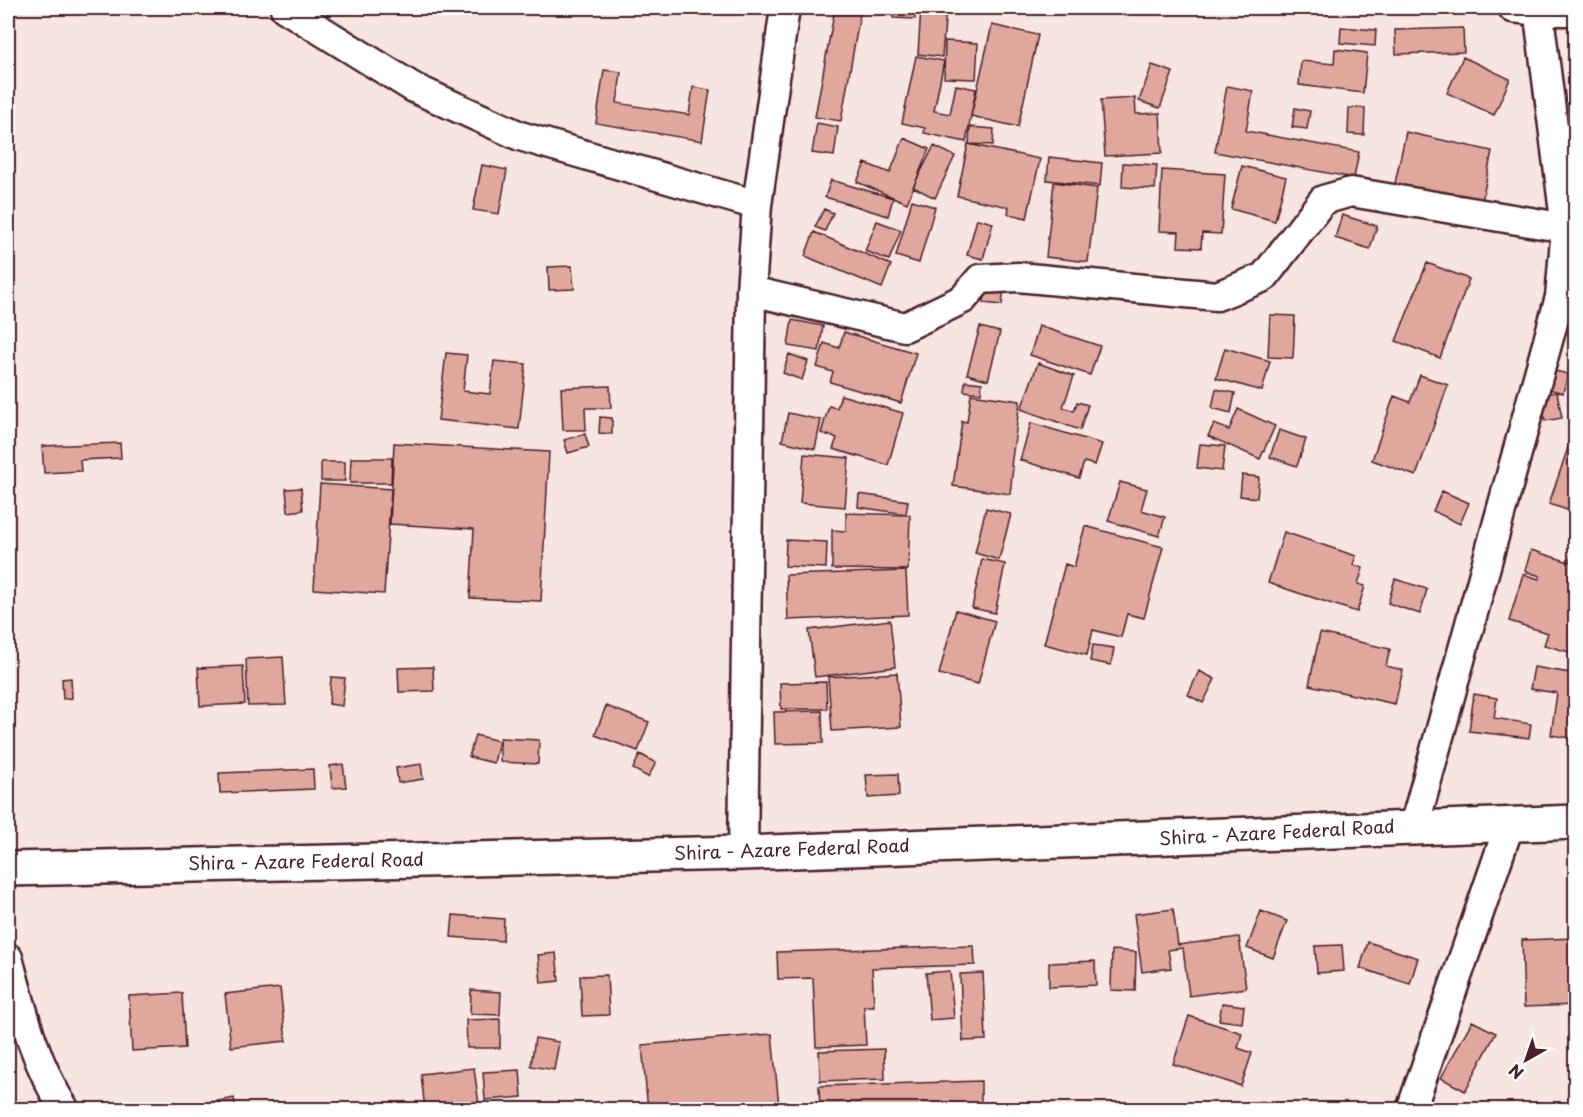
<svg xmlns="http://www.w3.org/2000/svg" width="1583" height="1117" viewBox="0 0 1583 1117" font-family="'Playpen Sans',sans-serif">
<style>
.building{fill:#e0a79c;stroke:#4a1f2b;stroke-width:1.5}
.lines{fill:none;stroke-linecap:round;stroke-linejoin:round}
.minor-casing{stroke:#4a1f2b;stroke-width:33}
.major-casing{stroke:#4a1f2b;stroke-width:38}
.minor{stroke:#fff;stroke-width:28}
.major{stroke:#fff;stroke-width:33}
.labels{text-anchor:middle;stroke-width:6;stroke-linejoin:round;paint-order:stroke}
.street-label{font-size:18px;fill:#4a1f2b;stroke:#fff}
</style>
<rect width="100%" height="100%" fill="#f6e5e1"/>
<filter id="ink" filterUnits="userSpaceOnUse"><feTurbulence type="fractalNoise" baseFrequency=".0167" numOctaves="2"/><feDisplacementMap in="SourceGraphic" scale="12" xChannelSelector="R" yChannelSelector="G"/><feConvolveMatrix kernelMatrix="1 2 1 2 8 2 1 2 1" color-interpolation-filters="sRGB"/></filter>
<g filter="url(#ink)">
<path class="building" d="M835,8H861L841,121L815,117Z
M894,8H916L915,19L893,18Z
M921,8L946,9L942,57L918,54Z
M992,25L1038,35L1018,127L971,116Z
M1341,27L1376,30L1375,46L1340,43Z
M1463,28L1464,52L1396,54L1395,30Z
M945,41L978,43L976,79L944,78Z
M1335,49L1367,53L1363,93L1299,85L1301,61L1334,64Z
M916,56L944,61L934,111L950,114L956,85L976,89L966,142L924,133L925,128L902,123Z
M1463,57L1510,79L1494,115L1447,93Z
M1152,65L1173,72L1160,108L1139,101Z
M604,70L621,72L617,103L689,115L693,87L710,90L702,141L596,123Z
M1227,86L1253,91L1246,131L1359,152L1354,178L1215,152Z
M1135,98L1136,114L1160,113L1162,153L1105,156L1101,100Z
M1295,108L1310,111L1307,129L1292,127Z
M1349,108H1365L1364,135L1348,134Z
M817,123L838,127L834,156L812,153Z
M970,127L994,129L993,145L969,144Z
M1406,132L1492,151L1480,211L1394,188Z
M904,138L929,149L907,203L857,182L865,163L890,173Z
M968,144L1040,159L1027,218L1008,214L1009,207L957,196Z
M934,146L955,156L935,198L913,187Z
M1049,157L1102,163L1100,186L1047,180Z
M1123,163L1157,165L1155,189L1122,187Z
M482,165L507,170L499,214L473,210Z
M1242,166L1286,177L1275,221L1231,209Z
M1162,170L1225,174L1221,234L1202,233L1201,248L1178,247L1179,232L1159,231Z
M831,180L893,198L888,216L825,197Z
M1054,182L1097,188L1088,262L1046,257Z
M912,200L935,207L919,263L896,256Z
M824,209L833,213L825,231L815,227Z
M1342,215L1377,226L1370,249L1335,238Z
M977,219L993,223L983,259L967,255Z
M877,221L901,230L889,260L865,251Z
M814,232L891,265L882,288L805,256Z
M1427,263L1469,279L1440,358L1396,341Z
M572,266L574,289L549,290L548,267Z
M986,284L1004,286L1002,305L984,303Z
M1270,315L1295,316L1293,358L1268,357Z
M792,320L823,326L819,351L788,346Z
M1039,326L1100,346L1090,375L1030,355Z
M980,327L1000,332L988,380L967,374Z
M844,332L916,353L901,403L830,382L833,372L817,367L824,343L839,348Z
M1225,348L1270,361L1262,391L1216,378Z
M446,353L467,355L463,391L490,394L494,361L526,364L519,429L438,420Z
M789,354L808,361L802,380L783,373Z
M1038,363L1074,376L1063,407L1074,411L1077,402L1088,405L1080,430L1021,409Z
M1547,369L1568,374L1563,393L1542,387Z
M1420,375L1448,385L1416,476L1372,460L1394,396L1410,402Z
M965,381L982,383L981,393L964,391Z
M610,386L611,408H585L586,430H563L561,388Z
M1216,389L1235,393L1231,413L1212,408Z
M1557,392L1562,418L1545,421L1540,395Z
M971,394L1020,401L1011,466L1013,467L1010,494L953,486L962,421L967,422Z
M841,395L903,413L888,465L833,449L837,438L821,433L829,406L837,408Z
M1238,409L1275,426L1260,459L1208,436L1214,424L1229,430Z
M788,413L821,420L815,449L782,441Z
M600,417L612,418V434L599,433Z
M1031,423L1102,444L1095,465L1084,462L1079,478L1020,460Z
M1576,424V513L1549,504Z
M1279,430L1306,439L1297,466L1270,457Z
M585,434L589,447L568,453L564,440Z
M120,443L121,458L80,460L81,471L44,473L42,446Z
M394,443L549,452L541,601L470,598L474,529L390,524Z
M1200,444L1225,446L1222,471L1197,468Z
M804,454L849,458L845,507L800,503Z
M351,458H392L391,483H350Z
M321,462H345V481H321Z
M1242,475L1259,477L1257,498L1240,496Z
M1120,482L1147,489L1141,510L1165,517L1159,536L1108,521Z
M320,484L391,489L384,594L314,589Z
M301,488L303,510L288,512L286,489Z
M1442,491L1469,503L1460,524L1433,511Z
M859,494L908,501L906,514L858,507Z
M986,508L1011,514L999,560L975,553Z
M846,513L910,515L908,570L832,569V530L846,531Z
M1085,526L1163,547L1144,618L1127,614L1121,637L1093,630L1087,655L1044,644L1065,564L1074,567Z
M1284,532L1356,556L1353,565L1363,568L1358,584L1365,586L1357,612L1268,583Z
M786,540L827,542L826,568L785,566Z
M1576,541V654L1544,645L1548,633L1509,621L1523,574L1539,579L1540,576L1525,571L1531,550L1569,562Z
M982,559L1005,564L995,613L972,608Z
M906,571L908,615L788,620L786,575Z
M1395,579L1427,589L1420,614L1388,603Z
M956,610L995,621L978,684L939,674Z
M890,620L895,667L815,677L809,630Z
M1320,633L1390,649L1386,666L1403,670L1395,704L1309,685Z
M1093,645L1114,648L1111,665L1090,661Z
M283,657L286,705L248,706L246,659Z
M243,666L245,704L200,706L198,668Z
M433,667L434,691L399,692L398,668Z
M1534,667L1576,674V739L1551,735L1557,693L1530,689Z
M1199,671L1215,679L1203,703L1188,695Z
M897,673L901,727L832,731L828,677Z
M331,677L345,678L342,706L329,704Z
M71,678L72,698L63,699L62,679Z
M826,682L827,709H781L780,683Z
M1474,694L1497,698L1494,718L1531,724L1529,738L1469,731Z
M606,706L649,722L638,751L595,735Z
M822,711L823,743L775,744L774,712Z
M475,735L499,741L494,763L469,757Z
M500,738L539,740L538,764L500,762Z
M640,754L656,763L648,777L633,769Z
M343,764L346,787L332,788L330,766Z
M421,764L423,779L398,783L396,768Z
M313,769L314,789L220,793L219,773Z
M898,774L899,796L868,798L866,775Z
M1173,909L1178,945L1239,937L1246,988L1189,996L1183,948L1168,950L1171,968L1142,972L1134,914Z
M1261,911L1287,921L1273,958L1247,948Z
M453,915L504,919L503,941L451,937Z
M1576,938V1005L1524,1007L1522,940Z
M1368,942L1418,958L1410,984L1360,968Z
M1342,945L1344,971L1317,973L1315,946Z
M974,946L975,965L872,968L874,1006H864L866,1045L816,1047L813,978L778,979L777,952Z
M1112,950L1136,952L1135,991L1111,990Z
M556,953L559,981L541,983L538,955Z
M1095,961L1096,985L1049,987V963Z
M950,971L954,1018L930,1020L926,973Z
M983,973L986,1040L963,1041L960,974Z
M607,975L609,1015L582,1016L580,976Z
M280,988L286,1041L231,1047L225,994Z
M471,990L501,992L500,1015L470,1014Z
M182,993L185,1048L132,1051L129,996Z
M1222,1003L1244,1006L1242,1023L1219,1020Z
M1189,1016L1242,1033L1238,1048L1252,1053L1241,1086L1173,1064Z
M500,1019V1048H467L466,1020Z
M1472,1021L1496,1033L1465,1091L1441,1078Z
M772,1034L779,1106L742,1110H648L642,1045Z
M535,1038L559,1042L554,1070L531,1066Z
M884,1049L885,1079L820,1081L819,1051Z
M474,1068L479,1105L425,1110L421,1074Z
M520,1070L522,1097L485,1100L483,1072Z
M981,1081V1106L820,1110L819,1086Z
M234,1098L236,1110H184V1107Z"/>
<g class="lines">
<g class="minor-casing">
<path id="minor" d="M285,8L414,88L520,136L757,205
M1513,8L1539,11H1576
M751,291L905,327L963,299L980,279L1018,277L1217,296L1264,277L1323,200L1351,192L1566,228
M1414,827L1560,297L1566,228L1538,8
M743,853L751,291L757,205L785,8
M8,958C22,1010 35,1064 65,1110
M1411,1110L1510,823"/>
</g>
<g class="major-casing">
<path id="major" d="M8,869L743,853L1576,822"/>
</g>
<use href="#minor" class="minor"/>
<use href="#major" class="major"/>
</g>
</g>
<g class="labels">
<g class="street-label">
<text transform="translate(1277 833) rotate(-3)" y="6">Shira - Azare Federal Road</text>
<text transform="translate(792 850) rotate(-2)" y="6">Shira - Azare Federal Road</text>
<text transform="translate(306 862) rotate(-1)" y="6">Shira - Azare Federal Road</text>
</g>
</g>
<rect width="1583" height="1117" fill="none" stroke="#fff" stroke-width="30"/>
<rect x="15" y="15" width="1553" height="1087" fill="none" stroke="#4a1f2b" stroke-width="2" filter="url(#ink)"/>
<g transform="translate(1526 1060) rotate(220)" stroke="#ffffff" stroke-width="4.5" paint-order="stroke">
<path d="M0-4.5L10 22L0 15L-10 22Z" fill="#4a1f2b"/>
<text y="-9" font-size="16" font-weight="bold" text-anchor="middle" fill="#4a1f2b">N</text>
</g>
</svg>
